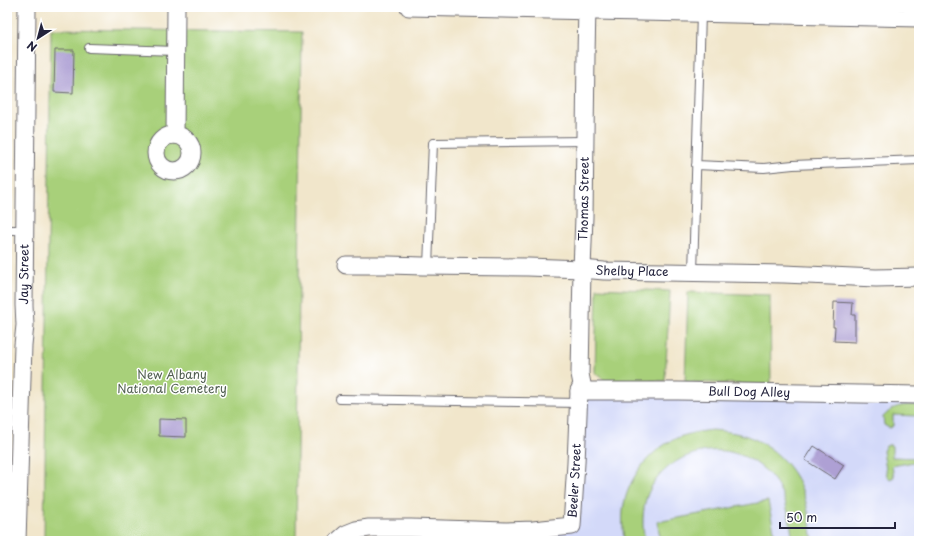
<svg xmlns="http://www.w3.org/2000/svg" width="926" height="548" viewBox="0 0 926 548" font-family="'Playpen Sans',sans-serif">
<style>
.built{fill:#d3d9f9}
.green{fill:#a8d07a;stroke:#65795a}
.building{fill:#aea0d4}
.lines{fill:none;stroke-linecap:round;stroke-linejoin:round}
.lane-casing{stroke:#6a676d;stroke-width:10}
.street-casing{stroke:#6a676d;stroke-width:19}
.lane{stroke:#fff;stroke-width:8}
.street{stroke:#fff;stroke-width:17}
.labels{text-anchor:middle;stroke-width:3;stroke-linejoin:round;paint-order:stroke}
.street-label{font-size:12px;fill:#22223b;stroke:#fff}
.park-label{font-size:12px;fill:#515f51;stroke:#fff}
</style>
<rect width="100%" height="100%" fill="#fff"/>
<filter id="ink" filterUnits="userSpaceOnUse"><feTurbulence type="fractalNoise" baseFrequency=".025" numOctaves="2"/><feDisplacementMap in="SourceGraphic" scale="8" xChannelSelector="R" yChannelSelector="G"/><feConvolveMatrix kernelMatrix="1 2 1 2 8 2 1 2 1" color-interpolation-filters="sRGB"/></filter>
<filter id="wash" filterUnits="userSpaceOnUse"><feTurbulence type="fractalNoise" baseFrequency=".012" numOctaves="4" result="noise"/><feDisplacementMap in="SourceGraphic" scale="16" xChannelSelector="R" yChannelSelector="G"/><feGaussianBlur stdDeviation="0.9" result="paint"/><feColorMatrix in="noise" values="0 0 0 0 0 0 0 0 0 0 0 0 0 0 0 0 0 1.4 0 .05"/><feComposite in="paint" operator="in"/></filter>
<g filter="url(#wash)">
<rect width="100%" height="100%" fill="#f1e6cb"/>
<path class="built" d="M579,391L919,396V541H345L572,526Z"/>
<path class="green" d="M51,29L302,32L296,541H226L44,538Z
M597,288L670,291L665,381H605L595,373Z
M688,292L770,295L771,385L685,382Z
M908,405H919V416L893,415V426L889,428L884,425L883,417C892,408 896,406 908,405Z
M712,430C723,431 733,432 743,435C769,442 792,464 802,490C808,506 810,524 813,541H793C790,523 788,504 779,488C773,476 761,465 749,459C712,439 663,456 647,496C642,511 642,526 645,541H624C623,531 622,521 623,510C627,478 651,447 682,436C692,433 702,431 712,430Z
M888,445H891L892,446V457L919,458V461L892,466L894,477L890,479L887,476L883,451L885,447Z
M768,501L776,541H661L657,522Z"/>
<g id="blocks">
<path class="building" d="M55,50H74L73,93L54,92Z
M834,302L853,303L852,315H855V342L834,341L835,327H833Z
M159,419L186,420V437L159,436Z
M814,446L844,465L835,479L805,460Z"/>
</g>
</g>
<g filter="url(#ink)">
<use href="#blocks" fill-opacity="0" stroke="#6a676d" stroke-width="1"/>
<g class="lines">
<g class="lane-casing">
<path id="lane" d="M89,48L176,51
M696,165L764,168L793,165L919,160
M7,230H25
M428,266L433,143L585,141
M693,272L701,14
M340,399L579,403"/>
</g>
<g class="street-casing">
<g id="street">
<path d="M409,7L919,18"/>
<circle cx="174" cy="153" r="18"/>
<path d="M175,135L176,7"/>
<path id="s1" d="M346,265H389L423,266L528,267L582,269L604,271L784,274L876,278L919,277"/>
<path id="s2" d="M579,391H678L919,395"/>
<path id="s3" d="M17,541L23,345L25,325L24,305L27,7"/>
<path id="s4" d="M338,541L346,534L356,530L369,528H411L506,531L533,530L572,526L576,463L579,391L582,384L580,374L582,269L584,217L586,55L587,7"/>
</g>
</g>
<use href="#lane" class="lane"/>
<use href="#street" class="street"/>
</g>
</g>
<g class="labels">
<g class="street-label">
<text dy="4" stroke="none"><textPath href="#s4" startOffset="566">Thomas Street</textPath></text>
<text dy="4" stroke="none"><textPath href="#s1" startOffset="286">Shelby Place</textPath></text>
<text dy="4" stroke="none"><textPath href="#s3" startOffset="267">Jay Street</textPath></text>
<text dy="4" stroke="none"><textPath href="#s2" startOffset="170">Bull Dog Alley</textPath></text>
<text dy="4" stroke="none"><textPath href="#s4" startOffset="283">Beeler Street</textPath></text>
</g>
<g class="park-label">
<text x="172" y="379">New Albany<tspan x="172" dy="14">National Cemetery</tspan></text>
</g>
</g>
<rect width="926" height="548" fill="none" stroke="#fff" stroke-width="24"/>
<g transform="translate(38 38) rotate(216)" stroke="#ffffff" stroke-width="3" paint-order="stroke">
<path d="M0-3L7 15L0 10L-7 15Z" fill="#22223b"/>
<text y="-6" font-size="11" font-weight="bold" text-anchor="middle" fill="#22223b">N</text>
</g>
<path d="M780 522v6h115v-6" fill="none" stroke="#22223b" stroke-width="2"/>
<text x="786" y="522" font-size="12" fill="#22223b" stroke="#ffffff" stroke-width="3" paint-order="stroke">50 m</text>
</svg>
